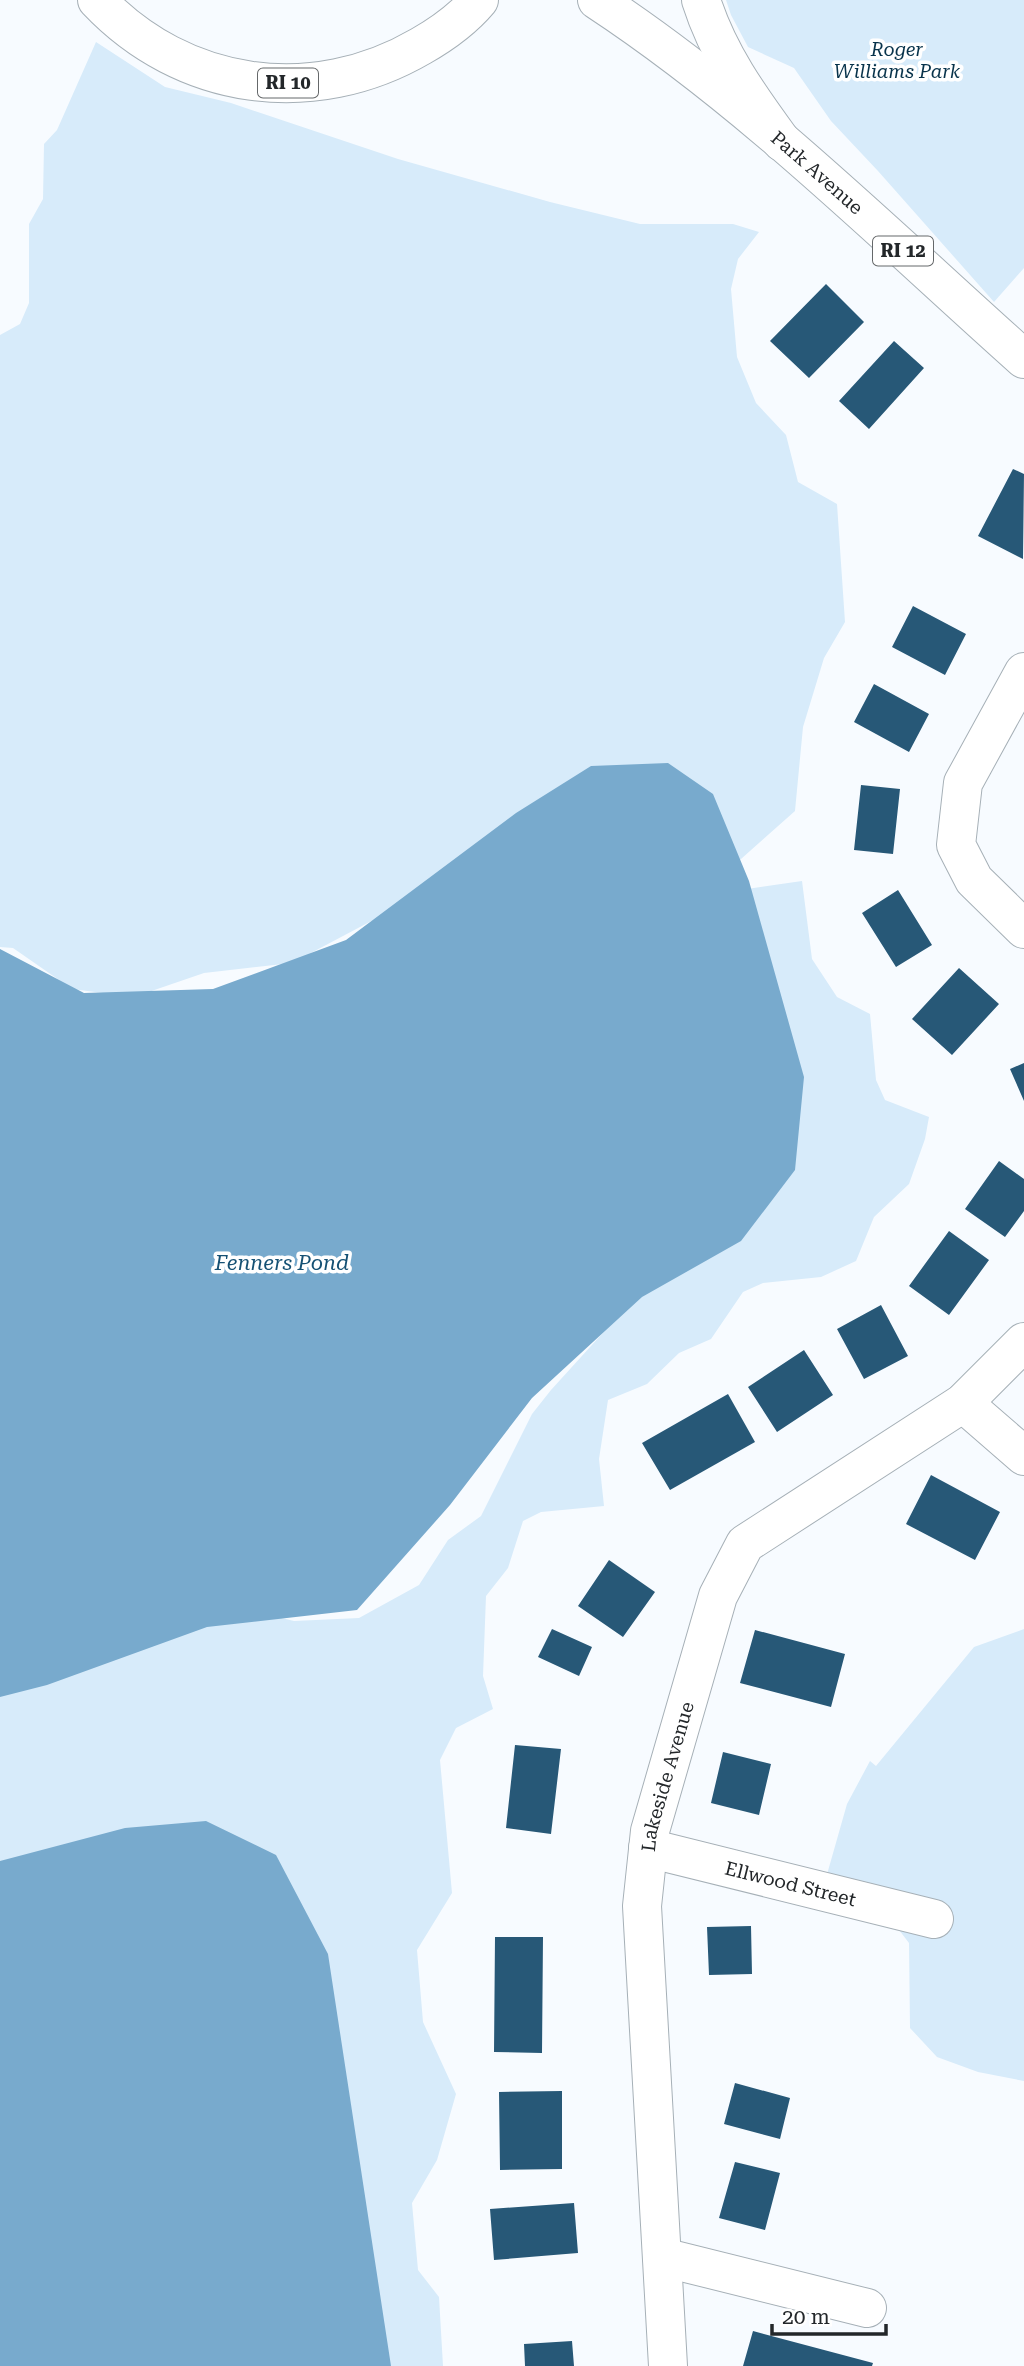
<svg xmlns="http://www.w3.org/2000/svg" width="1024" height="2366" viewBox="0 0 1024 2366" font-family="'Roboto Serif',serif">
<style>
.green{fill:#d7ebfa}
.water{fill:#78aacd}
.building{fill:#275877}
.lines{fill:none;stroke-linecap:round;stroke-linejoin:round}
.minor-casing{stroke:#a6b0b7;stroke-width:40}
.major-casing{stroke:#a6b0b7;stroke-width:40}
.highway-casing{stroke:#a6b0b7;stroke-width:40}
.minor{stroke:#fff;stroke-width:38}
.major{stroke:#fff;stroke-width:38}
.highway{stroke:#fff;stroke-width:38}
.labels{text-anchor:middle;stroke-width:7;stroke-linejoin:round;paint-order:stroke}
.shield{fill:#fff;stroke:#65686a;stroke-width:2}
.shield-label{font-size:18px;font-weight:bold;fill:#23272a}
.park-label{font-size:19px;font-style:italic;fill:#08334b;stroke:#fff}
.street-label{font-size:19px;fill:#23272a;stroke:#fff}
.water-label{font-size:21px;font-style:italic;fill:#155174;stroke:#fff}
</style>
<rect width="100%" height="100%" fill="#f7fbff"/>
<path class="green" d="M726,0H1024V268L994,302L878,171L831,121L794,68L748,47L731,15Z
M96,42L165,87L231,103L398,159L550,202L640,224H733L759,232L738,259L731,289L737,357L756,403L786,435L798,482L837,504L845,622L824,658L803,727L795,811L732,867L394,909L292,963L204,973L134,997L72,989L13,948L0,947V335L20,324L29,303V224L43,199L44,144L57,130Z
M802,881L812,959L837,997L870,1014L876,1080L885,1100L929,1117L925,1139L909,1184L874,1217L856,1261L821,1277L763,1283L743,1292L711,1339L679,1353L647,1384L608,1400L599,1459L604,1506L541,1512L523,1521L508,1568L486,1596L483,1676L493,1709L456,1728L440,1760L452,1893L417,1950L423,2022L456,2094L437,2160L412,2203L418,2270L439,2297L443,2366H366L0,1873V1694L233,1606L294,1621L359,1618L419,1585L448,1540L481,1516L532,1414L551,1390L680,1248L733,891Z
M1024,1629V2081L978,2072L937,2057L910,2028L909,1943L896,1926L820,1899L847,1804L870,1761L876,1766L974,1647Z"/>
<path class="water" d="M668,763L713,794L749,881L804,1077L795,1170L741,1241L642,1297L532,1398L450,1505L357,1610L207,1627L47,1685L0,1697V949L84,993L213,989L346,940L516,813L591,766Z
M206,1821L276,1855L328,1954L391,2366H0V1861L125,1828Z"/>
<path class="building" d="M826,284L864,322L809,378L770,341Z
M894,341L924,368L869,429L839,401Z
M1013,469L1024,474L1023,559L978,536Z
M913,606L966,634L945,675L892,647Z
M874,684L929,714L909,752L854,722Z
M861,785L900,789L893,854L854,850Z
M898,890L932,945L896,967L862,913Z
M959,968L999,1004L952,1055L912,1019Z
M1024,1063V1101L1010,1069Z
M999,1161L1024,1179V1211L1005,1237L965,1209Z
M949,1231L989,1260L949,1315L909,1286Z
M881,1305L908,1356L864,1379L837,1329Z
M804,1350L833,1395L777,1432L748,1387Z
M728,1394L755,1442L670,1490L642,1443Z
M931,1475L1000,1512L975,1560L906,1524Z
M609,1560L655,1592L623,1637L578,1606Z
M552,1629L592,1647L579,1676L538,1657Z
M755,1630L845,1654L831,1707L740,1683Z
M515,1745L561,1749L551,1834L506,1828Z
M723,1752L771,1764L759,1815L711,1803Z
M751,1926L752,1974L709,1975L707,1927Z
M495,1937H543L542,2053L494,2052Z
M735,2083L790,2098L780,2139L724,2124Z
M562,2091V2169L500,2170L499,2092Z
M735,2162L780,2173L765,2230L719,2218Z
M574,2203L578,2253L494,2260L490,2209Z
M753,2331L873,2363L872,2366H743Z
M572,2341L574,2366H525L524,2344Z"/>
<g class="lines">
<g class="minor-casing">
<g id="minor">
<path d="M1024,672L963,783L956,845L974,880L1024,929"/>
<path d="M963,1403L1024,1456"/>
<path id="s1" d="M648,1848L934,1919"/>
<path d="M662,2257L867,2308"/>
<path id="s2" d="M668,2366L642,1906L650,1831L718,1596L745,1544L963,1403L1024,1342"/>
</g>
</g>
<g class="major-casing">
<g id="major">
<path id="s3" d="M597,0C752,102 886,236 1024,359"/>
</g>
</g>
<g class="highway-casing">
<path id="highway" d="M97,0C183,91 313,109 421,46C442,34 463,19 479,0
M701,0C718,54 749,97 782,142"/>
</g>
<use href="#minor" class="minor"/>
<use href="#major" class="major"/>
<use href="#highway" class="highway"/>
</g>
<g class="labels">
<g class="shield">
<rect x="258" y="68.5" width="60" height="29" rx="5"/>
<rect x="873" y="236.5" width="60" height="29" rx="5"/>
</g>
<g class="shield-label">
<text x="288" y="89">RI 10</text>
<text x="903" y="257">RI 12</text>
</g>
<g class="park-label">
<text x="897" y="56">Roger<tspan x="897" dy="22">Williams Park</tspan></text>
</g>
<g class="street-label">
<text dy="7" stroke="none"><textPath href="#s3" startOffset="280">Park Avenue</textPath></text>
<text dy="7" stroke="none"><textPath href="#s2" startOffset="593">Lakeside Avenue</textPath></text>
<text dy="7" stroke="none"><textPath href="#s1" startOffset="147">Ellwood Street</textPath></text>
</g>
<g class="water-label">
<text x="282" y="1270">Fenners Pond</text>
</g>
</g>
<path d="M772 2324v10h114v-10" fill="none" stroke="#23272a" stroke-width="3.5"/>
<text x="782" y="2324" font-size="21" fill="#23272a" stroke="#ffffff" stroke-width="5" paint-order="stroke">20 m</text>
</svg>
